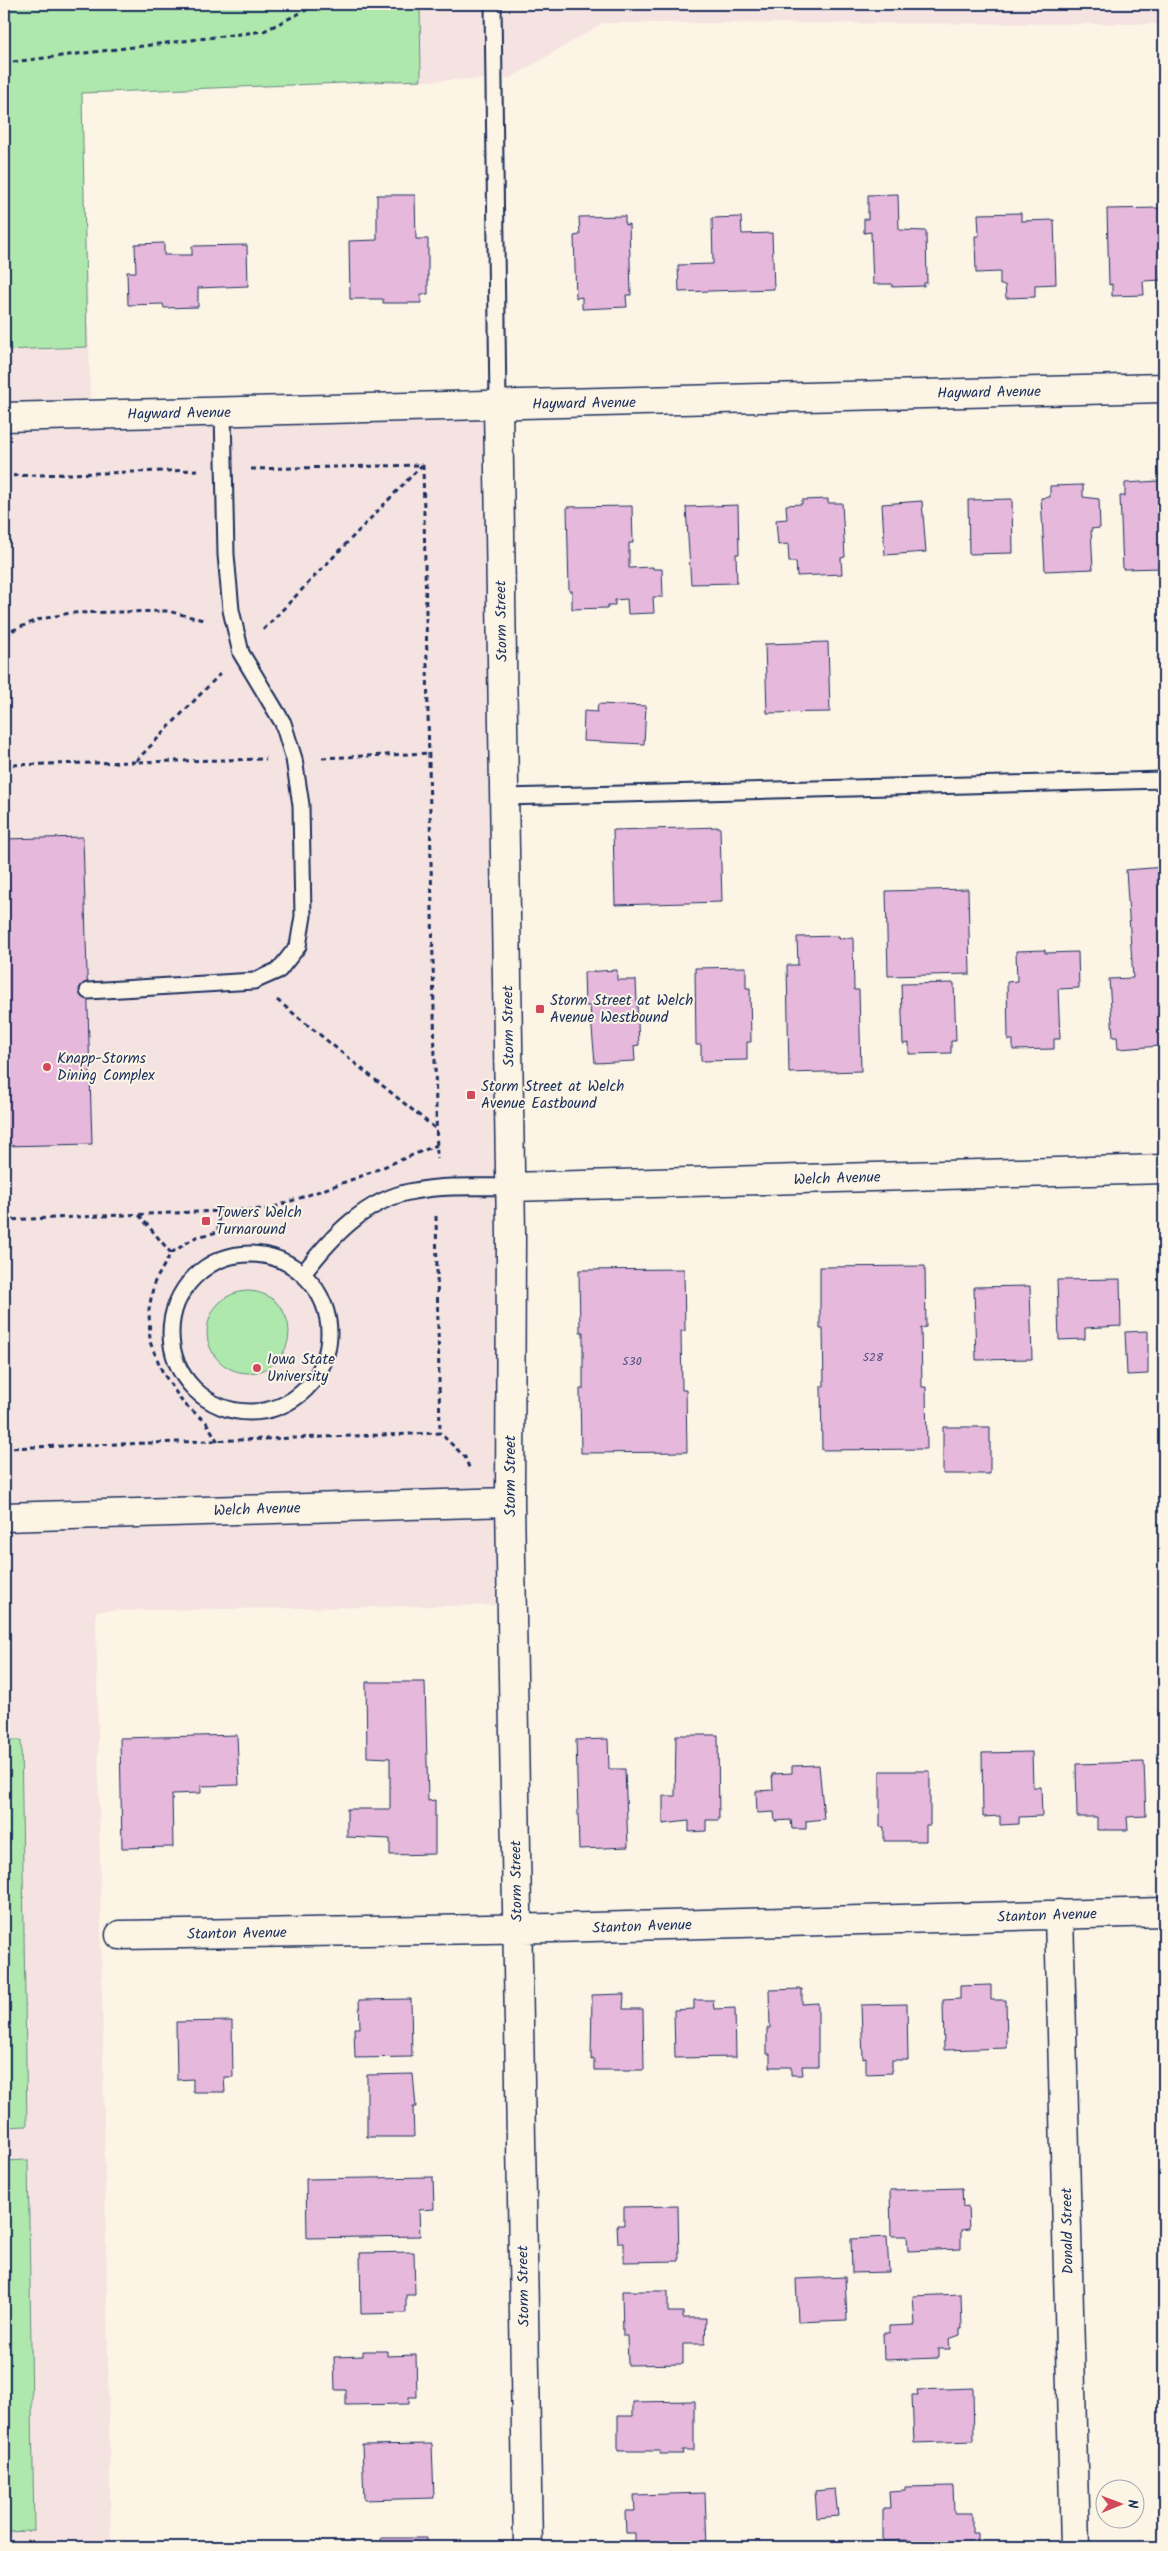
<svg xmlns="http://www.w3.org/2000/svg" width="1168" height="2551" viewBox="0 0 1168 2551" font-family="Kalam,sans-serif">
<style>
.built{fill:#f5e3e2}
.green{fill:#afe8ac;stroke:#658c85}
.building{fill:#e6b8db;stroke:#1b2f5e}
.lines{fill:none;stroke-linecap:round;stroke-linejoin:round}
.lane-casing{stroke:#1b2f5e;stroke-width:19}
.street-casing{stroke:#1b2f5e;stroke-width:31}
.path{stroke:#1b2f5e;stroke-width:3;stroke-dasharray:5 4;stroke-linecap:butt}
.lane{stroke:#fcf5e5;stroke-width:15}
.street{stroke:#fcf5e5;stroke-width:28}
.poi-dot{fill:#d1495b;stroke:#fcf5e5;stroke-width:2}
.labels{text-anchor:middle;stroke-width:4;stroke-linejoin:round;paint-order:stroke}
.number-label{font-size:12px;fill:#4e517d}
.street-label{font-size:15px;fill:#1b2f5e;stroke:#fcf5e5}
.poi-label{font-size:15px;fill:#1b2f5e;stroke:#fcf5e5;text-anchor:start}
</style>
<rect width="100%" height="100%" fill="#fcf5e5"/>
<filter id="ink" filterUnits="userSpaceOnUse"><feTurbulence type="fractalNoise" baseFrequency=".02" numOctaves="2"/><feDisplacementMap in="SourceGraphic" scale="10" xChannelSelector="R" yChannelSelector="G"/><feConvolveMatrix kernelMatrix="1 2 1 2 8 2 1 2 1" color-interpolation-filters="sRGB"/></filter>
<g filter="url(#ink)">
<path class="built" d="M4,4H1164V24L603,23L511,78L82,93L91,414L498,405L512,1605L96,1611L111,2547H4Z"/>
<path class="green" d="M4,4H420L421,80L82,93L87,347L4,350Z
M207 1332a41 41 0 1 1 82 0a41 41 0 1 1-82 0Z
M4,1740H21L27,2126L4,2127Z
M28,2160L34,2531L4,2532V2161Z"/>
<path class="building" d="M898,194L899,230L926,231L927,283H924V286L892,287V284H873L871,232L864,233V219H868V195Z
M377,195H415L416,239H428V294H421V303H383V299H350L349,241L377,240Z
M1160,208L1162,280L1143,281L1144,295L1112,296V284L1109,285L1107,209Z
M1021,213V221L1054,220L1056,284L1035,285V297L1006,298L1005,285H1000V272L976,273L975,236H979L978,214Z
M625,216V225L629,224L631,295H626L627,307L582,309V297L576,298L574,236L580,235L579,217Z
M741,217L742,234L772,233L774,289L679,292L678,265L713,264L712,218Z
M164,243V255H192V246L247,245L248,286L198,288V307L164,308L163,304L128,305L127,272H136L135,244Z
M1160,481V494H1164V568L1123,569L1120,496H1125V483Z
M1083,485V497L1099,499L1100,528L1091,529L1093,569L1045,571L1041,498L1050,497V486Z
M828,499V503H842L845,557L841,558L842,574L797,576L796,562H789L788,544L778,545L776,520L787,519L786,505L802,504V500Z
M1012,499L1013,553L969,554L968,500Z
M922,501L926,552L885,555L882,504Z
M738,505L739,554H736L737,583L691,584L686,507Z
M632,506L633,543H629V568L653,567V569H662L663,597H653L654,613L628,614L627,599L615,600V605H608V608L572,609V591H569L567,507Z
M828,642L830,712L767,713L765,644Z
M598,704L646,706L644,744L583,741L584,711L597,712Z
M720,827L722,902L615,905L613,830Z
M83,837L92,1144L4,1146V839Z
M1164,867V977L1161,978L1164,1035H1160L1161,1046L1118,1049L1117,1037H1113L1109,979L1133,978L1126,870Z
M968,889L970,974L888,976L886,891Z
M839,936V939L853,938L854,990H859L861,1071L789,1073L787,965H798L797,937Z
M1045,950V953L1078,952L1079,988L1058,989L1060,1039H1054V1049L1013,1050V1040H1008L1007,982L1017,981L1016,951Z
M746,967V988H750L751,1042H747V1060L701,1061V1045H696L695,968Z
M617,970V980H636L639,1045L634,1046L635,1061L595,1063L590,1006H585L584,972Z
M954,983L956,1041H951V1053L909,1054V1043L903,1044L901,984Z
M925,1266L926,1327L921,1328L922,1387H926L927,1449L822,1450L821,1386H824L823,1329H820V1267Z
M684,1269L685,1331H681L682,1390H686L687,1452L581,1453L580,1389H583V1332H580L579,1270Z
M1120,1279L1121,1326L1085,1328V1339L1059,1340L1057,1280Z
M1030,1286L1032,1359L976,1360L974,1287Z
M1148,1331V1374L1127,1375L1125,1332Z
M943,1427H990V1474H943Z
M366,1682H425L428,1801L435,1800V1854L390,1855V1839L347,1837V1809H390V1758L367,1757Z
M237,1735L239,1785L201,1786V1793L172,1794L173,1847L122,1848L120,1738Z
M676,1735H718L719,1820H706V1831L689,1832V1821L663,1824V1796H675Z
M608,1739L609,1769H625L628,1847L579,1849L576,1740Z
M1032,1752L1033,1787H1041L1042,1816L1019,1817V1824L1000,1825V1816L983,1817L982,1753Z
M1144,1762L1146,1816L1127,1817L1128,1830H1097V1817H1077L1076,1764Z
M819,1765L824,1819L806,1821V1829H792L791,1820L775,1821L774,1812L757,1813L756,1791L773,1790L772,1774L792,1773V1766Z
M880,1771H930V1825H926V1841H884V1827H880Z
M991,1985V2000H1006L1007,2048L944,2050L943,2000L960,1999V1986Z
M802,1989V2004L818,2003V2066H802L803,2075H791V2067H770V2054H767V2028H770L769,1990Z
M624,1994L623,2009H643L644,2070H594V2059L591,2060L592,1995Z
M411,1999L412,2057L355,2058L354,2028H360L359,2000Z
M694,2000H713L714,2009L735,2008L736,2057L675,2058L674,2010L694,2009Z
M907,2004L908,2060H892V2073L866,2074V2058L863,2059L861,2005Z
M232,2021L233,2077H224L225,2092H193V2079L177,2080L176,2022Z
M413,2074L416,2107H413L414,2137H367V2075Z
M433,2177L434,2209L419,2210L420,2236L307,2238L306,2179Z
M962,2188L963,2207L968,2206L969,2229L961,2230V2249L908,2251L907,2236H891L890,2190Z
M678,2206L679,2261L624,2262V2243H618L617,2225H624V2207Z
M887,2237L889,2272L852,2273L851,2239Z
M414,2252L415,2295H406V2313L361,2314L360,2253Z
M845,2277L847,2320L798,2322L796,2279Z
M622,2291H668V2312H683V2318H706L705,2344H683V2364L628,2365L627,2336H623Z
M961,2294L962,2329H960V2335L949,2339L950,2349H938V2358L884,2360L883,2333H889V2326L915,2325L913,2296Z
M363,2351H387V2356L416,2355L417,2397H409V2404L346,2405V2390H335L334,2357L363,2356Z
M973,2388L974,2441L914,2443L912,2395H918L917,2390Z
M694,2401V2450H682L683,2454H660V2451H618V2416H633V2402Z
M432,2444L434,2498L364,2500L362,2445Z
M953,2486L954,2513H972V2533H977V2547H909V2540L883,2541V2509H890L889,2491L905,2490V2487Z
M835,2489L838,2516L817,2518L815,2491Z
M705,2493L707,2547H635V2533H626L625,2511H635L634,2495Z
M381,2538H426V2547H369V2543H381Z"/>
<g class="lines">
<g class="lane-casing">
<path id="lane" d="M493,4L498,405
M504,797L1164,780
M88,991L254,981L279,970L298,946L303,916L301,805L294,759L283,723L241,653L231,610L226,555L223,412
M171 1333a79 79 0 1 1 158 0a79 79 0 1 1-158 0Z
M303,1274C331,1237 366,1199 414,1191C445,1185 479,1187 510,1187"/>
</g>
<g class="street-casing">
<path id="street" d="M498,405L511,1234L510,1502L528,2547
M4,417L1164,388
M510,1187L1164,1169
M4,1517L510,1502
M1059,1914L1075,2547
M120,1935L553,1928L1164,1912"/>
</g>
<path class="path" d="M4,63L264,31L318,4
M423,465L437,1159
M251,469L423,465
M4,476L197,470
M263,630L422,465
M4,634L37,620L70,613L168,611L203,620L205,622
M322,758L430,753
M136,761L220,674
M4,765L266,759
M277,1000L436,1129
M139,1215L171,1253L154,1283L149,1309L150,1342L163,1373L183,1403L206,1422L218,1442
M436,1216L440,1433
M4,1220L269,1209L359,1177L437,1145
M171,1253L196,1237L218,1232L219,1211
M4,1448L440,1433L465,1457L470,1470"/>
<use href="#lane" class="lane"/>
<use href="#street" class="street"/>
</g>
</g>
<g class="poi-dot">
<rect x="535" y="1004" width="10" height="10" rx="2.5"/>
<circle cx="47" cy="1067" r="5"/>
<rect x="466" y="1090" width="10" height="10" rx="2.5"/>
<rect x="201" y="1216" width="10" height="10" rx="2.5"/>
<circle cx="257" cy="1368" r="5"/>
</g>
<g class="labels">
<g class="number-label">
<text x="873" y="1361">528</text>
<text x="632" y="1365">530</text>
</g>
<g class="street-label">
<text transform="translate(989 392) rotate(-1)" y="5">Hayward Avenue</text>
<text transform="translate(584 403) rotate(-1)" y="5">Hayward Avenue</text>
<text transform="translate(179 413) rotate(-1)" y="5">Hayward Avenue</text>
<text transform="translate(501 621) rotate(-91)" y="5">Storm Street</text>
<text transform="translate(508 1026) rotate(-91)" y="5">Storm Street</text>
<text transform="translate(837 1178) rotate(-2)" y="5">Welch Avenue</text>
<text transform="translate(510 1476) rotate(-90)" y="5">Storm Street</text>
<text transform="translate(257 1509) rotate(-2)" y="5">Welch Avenue</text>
<text transform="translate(516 1881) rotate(-91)" y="5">Storm Street</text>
<text transform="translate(1047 1915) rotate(-2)" y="5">Stanton Avenue</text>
<text transform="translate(642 1926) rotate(-2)" y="5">Stanton Avenue</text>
<text transform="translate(237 1933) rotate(-1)" y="5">Stanton Avenue</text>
<text transform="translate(1067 2231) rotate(-91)" y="5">Donald Street</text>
<text transform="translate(523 2286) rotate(-91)" y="5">Storm Street</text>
</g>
<g class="poi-label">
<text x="550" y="1005">Storm Street at Welch<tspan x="550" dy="17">Avenue Westbound</tspan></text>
<text x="57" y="1063">Knapp-Storms<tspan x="57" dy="17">Dining Complex</tspan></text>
<text x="481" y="1091">Storm Street at Welch<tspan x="481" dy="17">Avenue Eastbound</tspan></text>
<text x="216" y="1217">Towers Welch<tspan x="216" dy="17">Turnaround</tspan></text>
<text x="267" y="1364">Iowa State<tspan x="267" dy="17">University</tspan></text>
</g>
</g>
<rect width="1168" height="2551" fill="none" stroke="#fcf5e5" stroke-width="20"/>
<rect x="10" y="10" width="1148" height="2531" fill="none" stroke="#1b2f5e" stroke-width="2" filter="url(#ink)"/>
<g transform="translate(1120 2504) rotate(89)"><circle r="24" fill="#fcf5e5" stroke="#a2a6af"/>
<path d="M0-4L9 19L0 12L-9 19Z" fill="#d1495b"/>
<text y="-8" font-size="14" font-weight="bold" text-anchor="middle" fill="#1b2f5e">N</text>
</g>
</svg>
